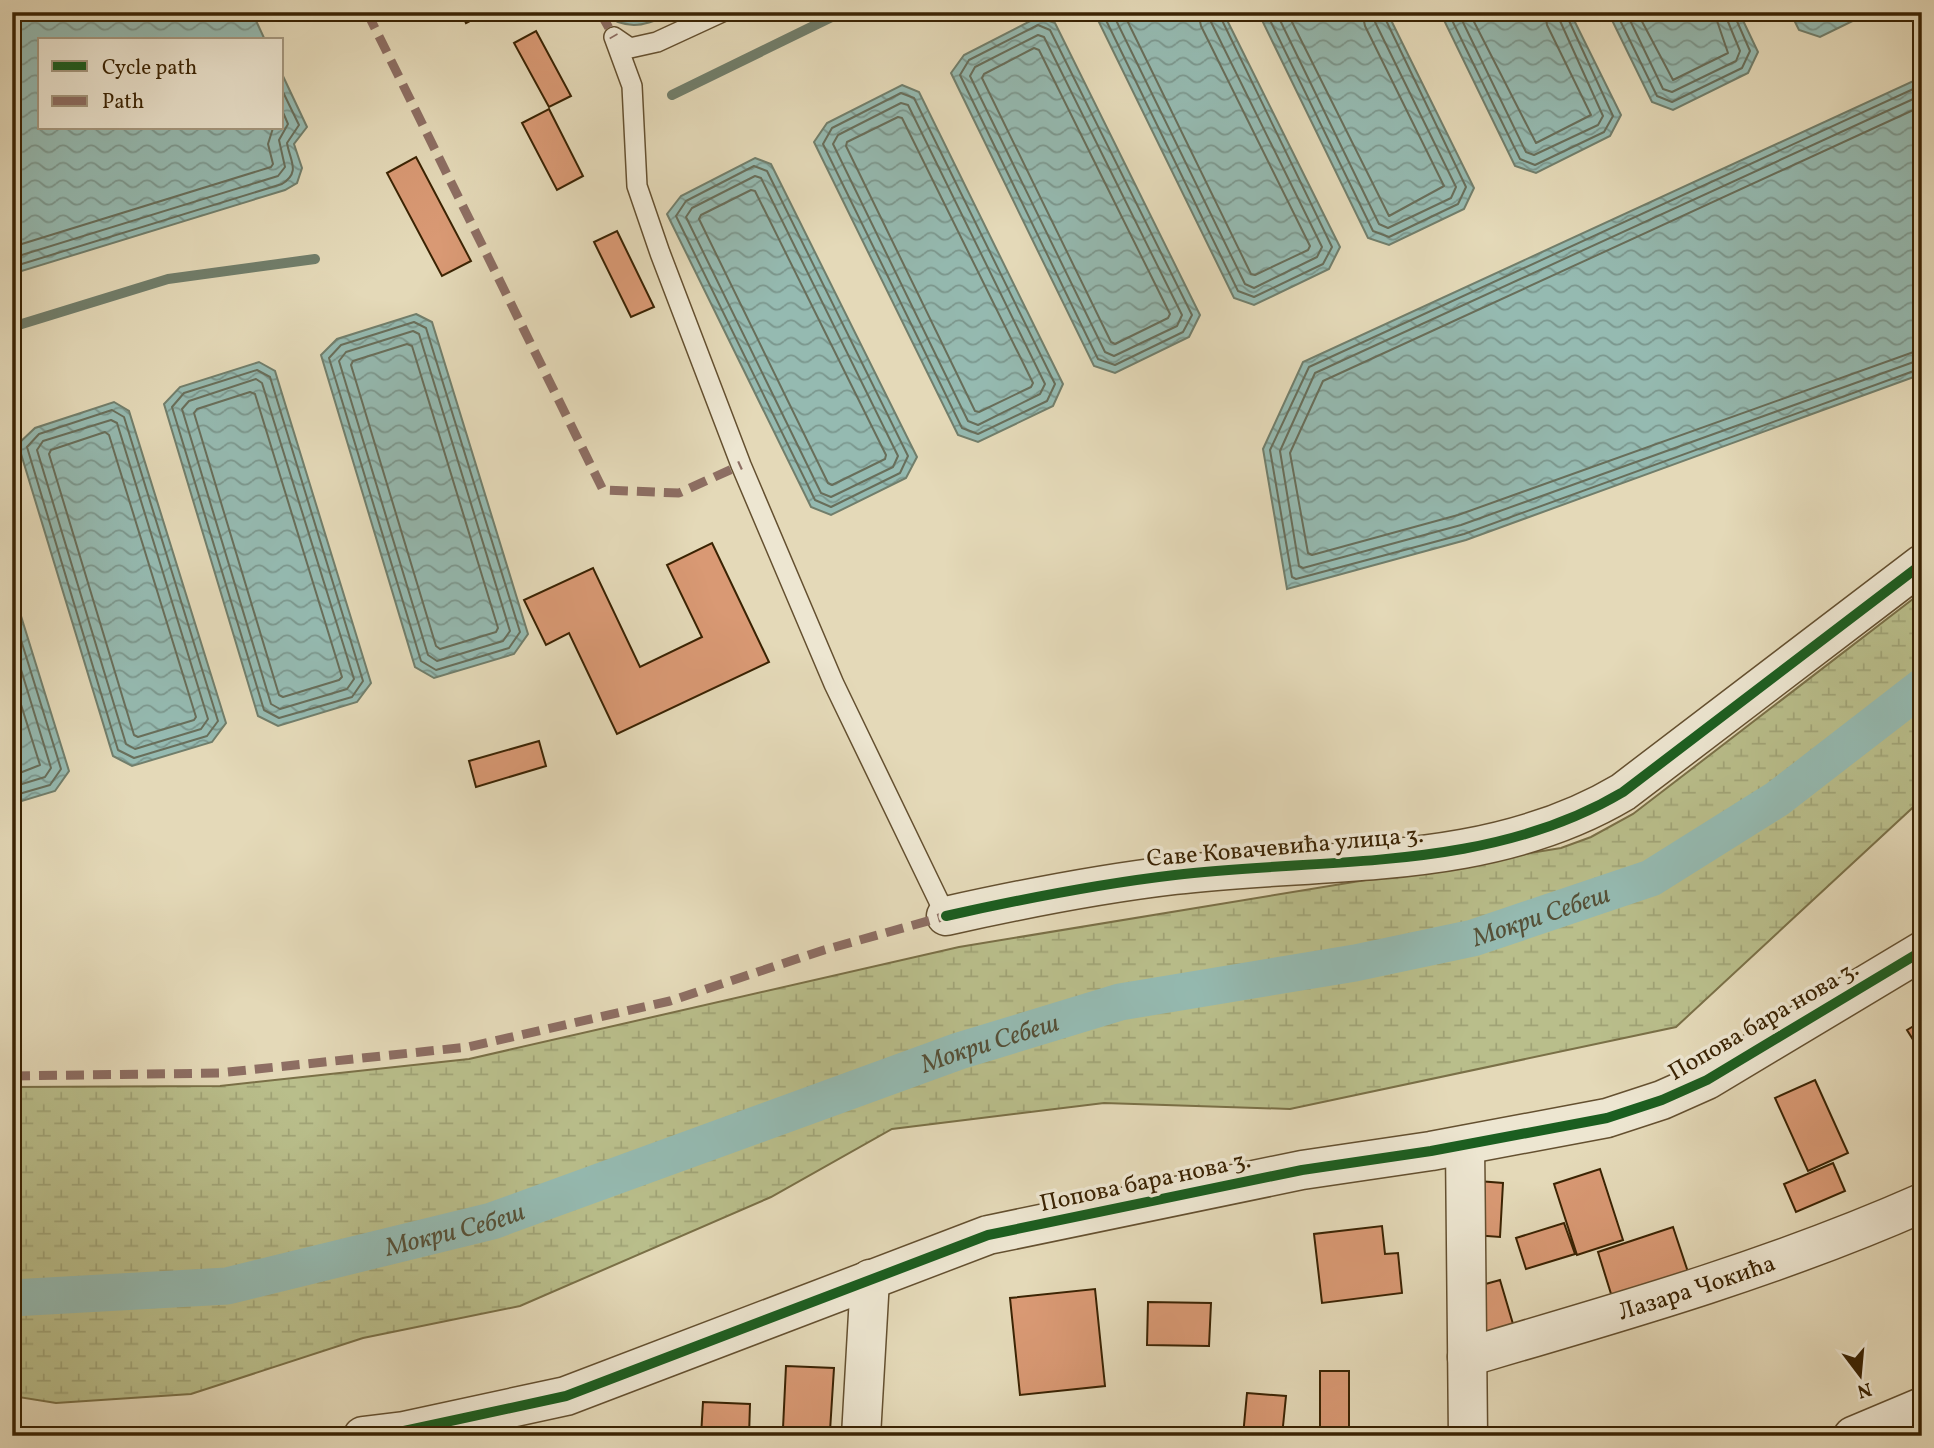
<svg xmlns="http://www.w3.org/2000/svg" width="1934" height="1448" viewBox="0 0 1934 1448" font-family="Vollkorn,serif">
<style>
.wetland{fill:url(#wetland-marsh);stroke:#7a7047;stroke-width:2}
.water{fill:url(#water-waves);stroke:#717e6b;stroke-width:2}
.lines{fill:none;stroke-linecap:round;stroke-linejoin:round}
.shore{stroke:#686e5a;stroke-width:2}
.stream{stroke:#717e6b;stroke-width:10}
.canal{stroke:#95bab1;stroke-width:37}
.building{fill:#d99974;stroke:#3a2303;stroke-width:2}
.service-casing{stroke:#645030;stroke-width:22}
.minor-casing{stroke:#645030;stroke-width:41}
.service{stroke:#ede6d1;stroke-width:19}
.minor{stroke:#ede6d1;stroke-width:38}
.quiet{stroke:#8d6e63;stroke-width:9;stroke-dasharray:18 9;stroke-linecap:butt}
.cycleway-casing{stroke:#ede6d1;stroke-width:15}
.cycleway{stroke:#1b5e20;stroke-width:10}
.labels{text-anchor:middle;stroke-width:7;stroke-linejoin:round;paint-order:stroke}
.street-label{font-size:24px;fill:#3a2303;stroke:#ede6d1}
.water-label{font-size:26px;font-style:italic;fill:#555037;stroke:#ede6d1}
</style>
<defs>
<pattern id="wetland-marsh" width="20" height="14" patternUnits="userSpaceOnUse" patternTransform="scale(1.75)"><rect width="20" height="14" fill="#b9be8b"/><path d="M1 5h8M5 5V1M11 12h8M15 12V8" fill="none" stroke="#a0a376"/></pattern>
<pattern id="water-waves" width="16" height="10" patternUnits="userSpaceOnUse" patternTransform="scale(1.75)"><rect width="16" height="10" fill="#95bab1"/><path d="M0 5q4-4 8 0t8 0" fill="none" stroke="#7b978e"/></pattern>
</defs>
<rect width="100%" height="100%" fill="#e4d9b8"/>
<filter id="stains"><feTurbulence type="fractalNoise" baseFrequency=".00286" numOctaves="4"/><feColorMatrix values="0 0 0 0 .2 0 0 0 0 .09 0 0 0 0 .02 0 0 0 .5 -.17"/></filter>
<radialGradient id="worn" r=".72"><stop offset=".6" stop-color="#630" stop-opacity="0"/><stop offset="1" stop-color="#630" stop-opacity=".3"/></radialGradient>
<path class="wetland" d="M1922,592V799L1676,1027L1290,1109L1104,1103L892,1129L771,1197L520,1306L363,1338L191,1394L56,1403L12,1396V1087L220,1086L469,1059L959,947L1561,848L1591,837L1633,814Z"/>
<path class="water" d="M12,12H252L265,40H40V128H282V74L307,127L294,144L302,168L297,183L285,190L12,274Z
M601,12H675C648,25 627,33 601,12Z
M1094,12H1223L1340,247L1329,269L1254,305L1234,298Z
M1258,12H1387L1474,188L1464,209L1389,245L1368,238Z
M1440,12H1570L1621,115L1610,136L1536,173L1515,166Z
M1608,12H1739L1758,52L1748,73L1673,110L1652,102Z
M1790,12H1871L1820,37L1799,30Z
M1038,17L1055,23L1200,315L1189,337L1115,373L1094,366L951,73L964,55Z
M1922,77V374L1466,540L1287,589L1263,449L1303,362Z
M902,85L919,92L1063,384L1053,406L978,442L958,435L814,142L827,123Z
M755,158L771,164L917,457L906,478L831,515L811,507L667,214L681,196Z
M416,314L432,322L528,634L514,654L434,678L415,667L321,355L337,339Z
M259,362L275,371L371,683L357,702L278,726L258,716L164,404L180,387Z
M114,402L129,411L226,723L212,742L132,766L113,756L18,444L35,428Z
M12,587L69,771L55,791L12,804Z"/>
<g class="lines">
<path class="shore" d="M1102,12L1238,291L1254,297L1323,264L1332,247L1218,12
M1112,12L1245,284L1254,288L1317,257L1322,247L1211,22L1209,12
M1123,12L1251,274L1255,275L1308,250L1310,246L1201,26L1198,12
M1266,12L1373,231L1389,237L1458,204L1466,187L1382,12
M1276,12L1379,224L1388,228L1451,198L1456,187L1375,22L1373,12
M1287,12L1389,216L1444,186L1365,26L1362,12
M1448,12L1520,159L1535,165L1604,132L1613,116L1565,12
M1458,12L1526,152L1534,155L1598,125L1603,116L1556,12
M1469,12L1536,143L1591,115L1547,25L1545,12
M1616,12L1657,96L1672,102L1742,68L1750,51L1733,12
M1626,12L1663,89L1672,92L1736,61L1740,51L1724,12
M1637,12L1673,80L1728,53L1714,12
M1038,25L1050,30L1192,315L1183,332L1115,365L1098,359L960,75L969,60Z
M1038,35L1044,37L1182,315L1177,326L1114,356L1105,352L970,76L975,67Z
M1034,48L1039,50L1170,314L1168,318L1115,344L1111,342L982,78L984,74Z
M1922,85L1309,367L1270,450L1292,577L1296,579L1464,534L1922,368
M901,93L914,98L1055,384L1047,401L978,434L962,428L823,144L832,128Z
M1922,95L1315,373L1280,451L1299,566L1303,568L1461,525L1922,359
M901,103L908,105L1045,384L1040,394L978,425L968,421L833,144L838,135Z
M1922,106L1323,381L1290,453L1308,553L1312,555L1458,515L1922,349
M898,117L902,118L1033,383L1031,387L979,412L975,411L846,146L847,142Z
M754,166L767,171L908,456L900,473L831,507L815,500L676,216L686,201Z
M755,176L761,178L898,456L893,467L831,497L821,493L686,217L692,208Z
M751,190L755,191L886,455L885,459L832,485L828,483L699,219L701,215Z
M12,247L271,167L273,164L268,144L273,128
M12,258L278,176L285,167L279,140L288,124L282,110
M12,267L282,184C301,172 290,161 287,143L299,125L282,90
M414,322L426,328L520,632L509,648L436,670L421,661L329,358L341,345Z
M413,331L419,334L510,631L503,641L437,661L428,655L339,361L346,352Z
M407,344L412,346L498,628L496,632L440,649L436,646L351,365L353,361Z
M257,370L270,377L363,681L352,697L279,718L264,710L172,407L184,393Z
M256,379L262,383L354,679L347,689L280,709L271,704L182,409L189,401Z
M250,392L255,394L342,677L339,680L283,697L279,695L194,413L197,409Z
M112,410L124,417L218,721L207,736L134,758L118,750L27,447L39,434Z
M111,420L117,423L208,719L201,729L135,749L126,744L37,450L43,441Z
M105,432L109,435L196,717L194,720L138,737L134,735L49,454L51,450Z
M12,611L61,769L50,785L12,796
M12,640L51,768L45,777L12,787
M12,676L40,765L12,776"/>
<path class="stream" d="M672,95L842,12
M12,327L168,279L315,259"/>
<path class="canal" id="s1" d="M12,1298L227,1286L492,1221L959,1051L1120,1002L1355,963L1473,938L1651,878L1777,799L1922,687"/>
</g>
<path class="building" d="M461,12H487L466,23Z
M536,31L571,96L549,107L514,43Z
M549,109L583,176L557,190L522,123Z
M416,157L471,261L442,276L387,173Z
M617,231L654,307L631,317L594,242Z
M712,543L769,662L617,734L569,633L546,645L524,600L593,568L640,667L702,637L667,565Z
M539,741L546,766L476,787L469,761Z
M1922,1021V1054L1907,1030Z
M1815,1080L1848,1153L1808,1171L1775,1098Z
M1833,1163L1845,1191L1796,1212L1784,1184Z
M1600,1169L1623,1240L1577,1255L1554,1184Z
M1478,1181L1503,1183L1500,1237L1474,1235Z
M1564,1223L1575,1254L1526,1269L1516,1238Z
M1382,1226L1385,1254L1398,1253L1402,1293L1322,1303L1314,1234Z
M1673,1227L1688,1272L1612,1297L1598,1252Z
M1500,1280L1516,1334L1487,1342L1471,1288Z
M1095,1289L1105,1386L1020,1395L1010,1298Z
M1148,1302L1211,1303L1209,1346L1147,1345Z
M786,1366L834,1368L830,1431L783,1428Z
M1320,1371H1349V1436H1320Z
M1247,1393L1286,1396L1282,1436H1243Z
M703,1402L750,1404L749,1436H701Z"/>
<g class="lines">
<g class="service-casing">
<path id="service" d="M614,37L632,86L637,186L660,253L741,465L834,684L946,916
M614,37L630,48L657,42L722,12"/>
</g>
<g class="minor-casing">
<g id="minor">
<path d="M946,916C1022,899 1098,884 1175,875C1326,857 1487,873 1623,792L1922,564"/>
<path d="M1465,1145L1468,1436"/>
<path id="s2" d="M1467,1357C1621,1312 1775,1268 1922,1203"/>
<path d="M363,1436L404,1431L566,1396L988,1235L1302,1170L1431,1151L1607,1118L1662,1100L1707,1080L1922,951"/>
<path d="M861,1436L870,1279"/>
<path d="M1853,1436L1922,1407"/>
</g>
</g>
<use href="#service" class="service"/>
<use href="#minor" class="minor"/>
<path class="quiet" d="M367,12L603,490L679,493L741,465
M600,12L614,37
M12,1076L219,1073L468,1047L670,1001L824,950L946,916"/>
<g class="cycleway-casing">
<path id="cycleway" d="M946,916C1022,899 1098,884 1175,875C1326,857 1487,873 1623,792L1922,564
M363,1436L404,1431L566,1396L988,1235L1302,1170L1431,1151L1607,1118L1662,1100L1707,1080L1922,951"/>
</g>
<use href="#cycleway" class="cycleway"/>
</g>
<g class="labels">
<g class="street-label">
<text transform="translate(1285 846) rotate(-5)" y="8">Саве Ковачевића улица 3.</text>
<text transform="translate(1763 1020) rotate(-30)" y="8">Попова бара нова 3.</text>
<text transform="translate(1145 1181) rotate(-12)" y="8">Попова бара нова 3.</text>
<text dy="8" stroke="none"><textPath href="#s2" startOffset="240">Лазара Чокића</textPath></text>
</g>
<g class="water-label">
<text dy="9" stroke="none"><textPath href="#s1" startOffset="1584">Мокри Себеш</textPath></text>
<text dy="9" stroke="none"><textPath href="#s1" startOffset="1017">Мокри Себеш</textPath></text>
<text dy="9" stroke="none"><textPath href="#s1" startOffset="450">Мокри Себеш</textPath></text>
</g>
</g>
<rect width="1934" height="1448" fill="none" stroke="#e4d9b8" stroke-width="42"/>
<rect x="14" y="14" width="1906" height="1420" fill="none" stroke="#3a2303" stroke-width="3.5"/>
<rect x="21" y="21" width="1892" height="1406" fill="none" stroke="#3a2303" stroke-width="2"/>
<rect x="38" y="38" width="245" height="91" fill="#ede6d1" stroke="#a5987f" stroke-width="2"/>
<rect x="52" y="61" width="35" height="10" fill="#1b5e20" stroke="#a5987f" stroke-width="2"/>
<text x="102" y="74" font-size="21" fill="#3a2303">Cycle path</text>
<rect x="52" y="96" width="35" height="10" fill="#8d6e63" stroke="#a5987f" stroke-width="2"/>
<text x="102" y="108" font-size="21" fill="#3a2303">Path</text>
<g transform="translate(1860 1375) rotate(164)" stroke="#ede6d1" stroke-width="5" paint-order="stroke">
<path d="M0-5L12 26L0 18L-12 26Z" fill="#3a2303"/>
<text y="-10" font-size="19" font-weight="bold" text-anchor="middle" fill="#3a2303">N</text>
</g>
<rect width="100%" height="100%" filter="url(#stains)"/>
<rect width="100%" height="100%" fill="url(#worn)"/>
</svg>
